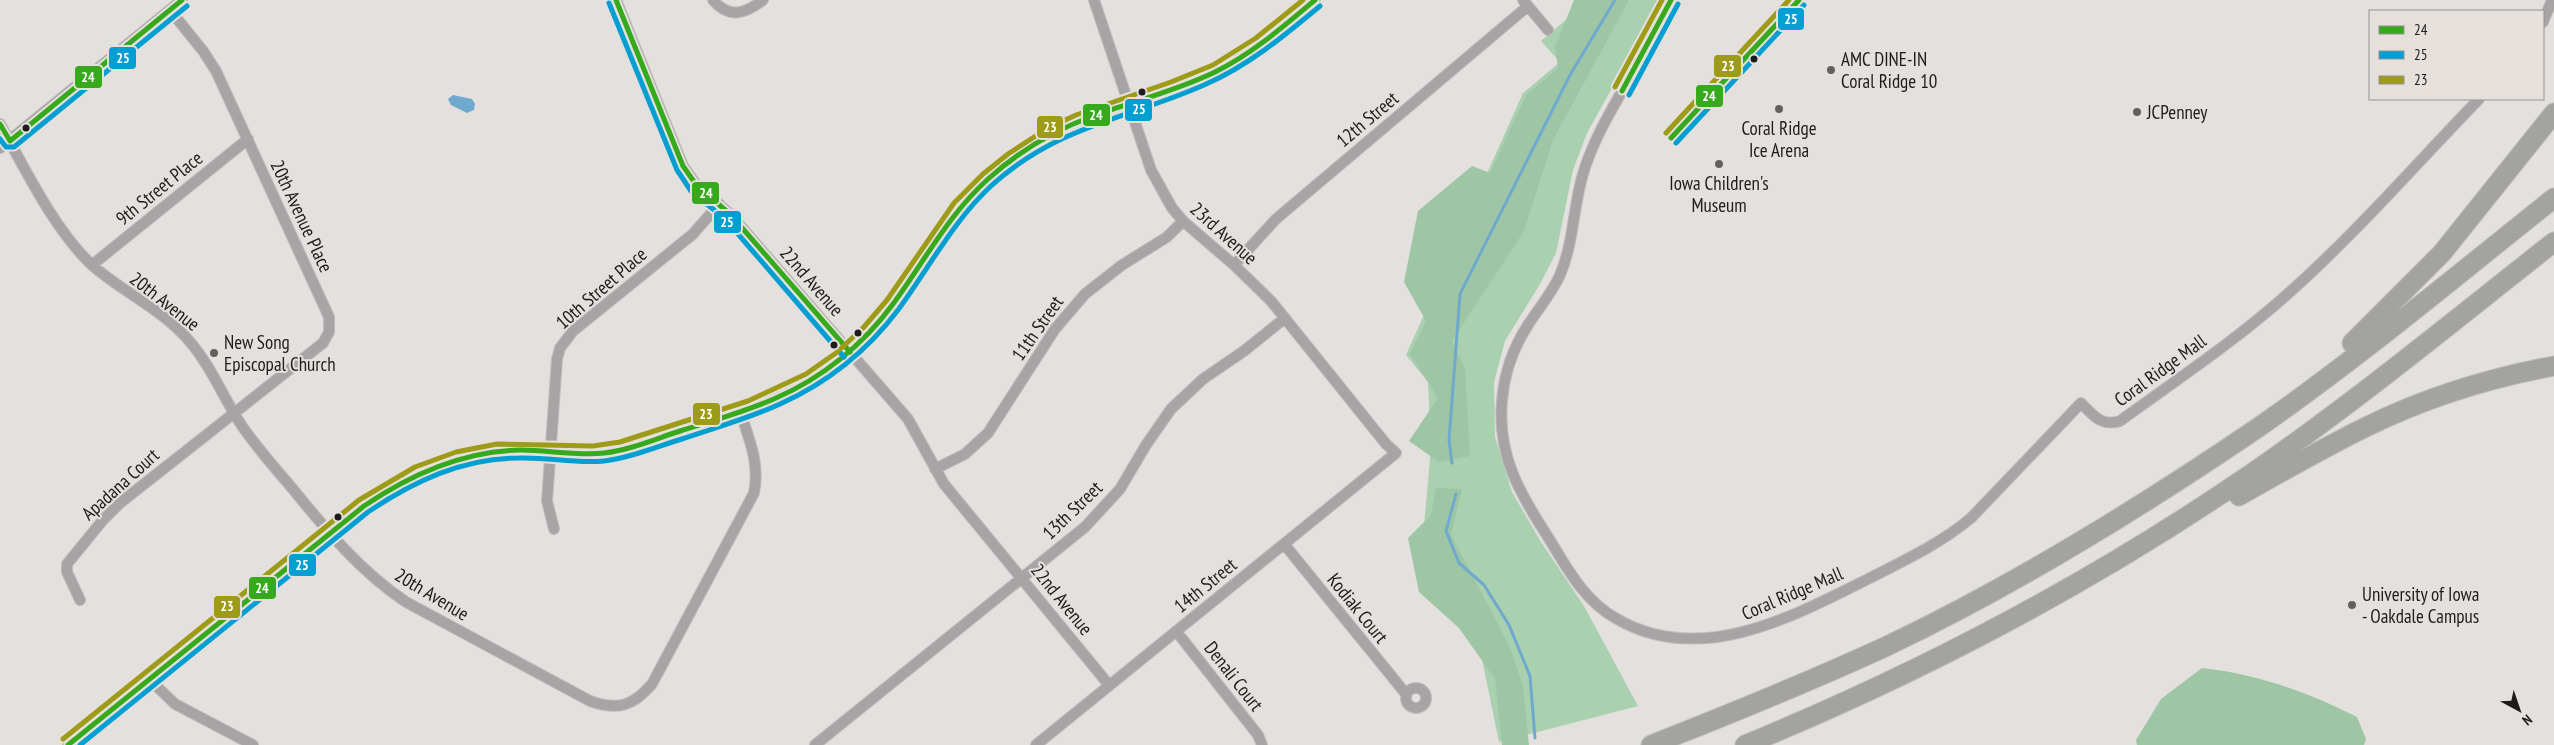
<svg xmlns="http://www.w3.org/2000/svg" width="2554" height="745" viewBox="0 0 2554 745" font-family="'PT Sans Narrow',sans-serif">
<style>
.green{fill:#a9d0af}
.forest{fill:#9ec6a5}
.water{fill:#70a9ce}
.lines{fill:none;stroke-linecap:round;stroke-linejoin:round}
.stream{stroke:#70a9ce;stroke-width:3}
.street-casing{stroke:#bfbdbc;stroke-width:12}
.highway-casing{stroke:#bfbdbc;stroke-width:21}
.street{stroke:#a6a4a5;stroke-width:10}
.highway{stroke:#a3a3a2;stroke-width:19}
.bus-1-casing{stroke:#e5e0dc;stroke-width:9}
.bus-2-casing{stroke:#e5e0dc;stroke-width:9}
.bus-3-casing{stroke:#e5e0dc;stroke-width:9}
.bus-1{stroke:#36a91c;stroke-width:5}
.bus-2{stroke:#049fd2;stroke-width:5}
.bus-3{stroke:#9e9b18;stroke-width:5}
.bus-dot{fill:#1e1c1b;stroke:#e5e0dc;stroke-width:2}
.poi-dot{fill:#63615f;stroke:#e5e0dc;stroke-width:2}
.labels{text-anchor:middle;stroke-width:4;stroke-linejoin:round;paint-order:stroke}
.poi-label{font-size:19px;fill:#1e1c1b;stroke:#e5e0dc;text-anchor:start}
.street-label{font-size:19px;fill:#1e1c1b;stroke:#e5e0dc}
.line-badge{stroke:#e5e0dc;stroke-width:2}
.badge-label{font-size:14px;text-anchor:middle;font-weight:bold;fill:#fff}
</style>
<rect width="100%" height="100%" fill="#e3e0de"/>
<path class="green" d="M1589,0H1661L1587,133L1573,170L1556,253L1540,284L1505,341L1494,382L1495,437L1512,492L1541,542L1584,606L1638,706L1499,742L1482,659L1423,538L1431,447L1428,382L1406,355L1523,93L1560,62L1541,41Z"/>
<path class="forest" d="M1574,0H1629L1553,140L1524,231L1452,341L1465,368L1470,456L1439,462L1409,441L1438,398L1410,354L1426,321L1404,282L1418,211L1472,166L1490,173L1526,95L1558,68L1555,47Z
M1436,488L1462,489L1451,535L1510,647L1523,686L1529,745H1502L1495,679L1459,628L1419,592L1408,538L1431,515Z
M2202,668C2257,674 2308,692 2357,717L2366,739L2364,745H2137L2136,740L2161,699Z"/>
<path class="water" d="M453,95L472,99L475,104L474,110L467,113L451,105L448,99Z"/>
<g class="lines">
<path class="stream" d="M1452,463L1449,440L1460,294L1570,75L1615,0
M1456,494L1446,531L1459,563L1484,585L1509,625L1530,676L1535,738"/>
<g class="street-casing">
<path id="street" d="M616,0L683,166L697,186L730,214L908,419L944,484L1109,685
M713,0C729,19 745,14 763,0
M1523,0L1548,30
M1671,0C1656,29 1641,57 1625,86C1609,114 1592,143 1583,174C1573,207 1574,242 1560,275C1552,293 1538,309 1528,325C1513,348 1504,375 1502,401C1497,455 1520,494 1548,537C1567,568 1584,601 1617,619C1700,667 1792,617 1868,579C1903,561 1940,544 1971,518L2081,403C2093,415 2101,427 2120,421C2178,379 2238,339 2291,291C2358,231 2417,163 2479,99
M2543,22L2552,0
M0,124C25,169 55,231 93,266C124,293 164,310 191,343C213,369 223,398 242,426C257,448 275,468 292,488C326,530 361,572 406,602L590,701C618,711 633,706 652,684L754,493C760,463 749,439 740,411
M0,148L182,0
M92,265L248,139
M1234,265L1276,219L1528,6
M935,469L965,454L988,433L1055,329L1085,294L1122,265L1167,237L1183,221
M554,529L547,501L557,359L560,348L573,331L693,234L719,204
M1284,544L1406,694
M80,600L67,572V564L103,520L120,503L323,343L329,332V317L216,71L203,51L170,10
M1176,631L1258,735L1262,745
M149,679L175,704L253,745
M1406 698a10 10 0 1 1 20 0a10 10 0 1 1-20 0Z
M68,745L364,506C410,473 462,450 520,450C548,450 577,456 604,453C628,450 652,440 675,433C708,422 743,412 776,398C823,377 863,346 893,304C924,261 947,215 988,179C1019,152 1055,130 1093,116C1129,103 1165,94 1200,79C1244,61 1279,30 1315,0
M815,745L1085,527L1120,489L1146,445L1171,409L1203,379L1244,351L1285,318
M1036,745L1396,453L1386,444L1271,301L1234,265L1183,221L1172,208L1151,170L1094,0"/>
</g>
<g class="highway-casing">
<path id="highway" d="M2352,343L2442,253L2554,113
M2239,496C2281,472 2323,448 2366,427C2425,398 2489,378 2554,366
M1651,745C1730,714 1809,682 1887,646C2017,584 2140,508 2259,427C2361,356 2457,275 2554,198
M1745,745C1920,673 2088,585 2245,478C2352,405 2452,322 2554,242"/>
</g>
<use href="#street" class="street"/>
<use href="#highway" class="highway"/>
<g class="bus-1-casing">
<path id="bus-1" d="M616,0L683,166L697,186L730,214L850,352
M1622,91L1671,0
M0,124L10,141L182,0
M1671,138L1799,0
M68,745L364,506C411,474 462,451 520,450C548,450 576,456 604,453C630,450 655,439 680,431C712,421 745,412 776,398C822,378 863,345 893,304C924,262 948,215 988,179C1018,152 1055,130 1093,116C1134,101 1176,91 1215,72C1252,54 1284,26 1315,0"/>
</g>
<g class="bus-2-casing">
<path id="bus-2" d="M609,3L677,170L691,191L725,219L844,357
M1629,95L1678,4
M0,139L6,147H14L187,6
M1676,143L1804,5
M80,745L368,512C414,481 463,458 519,458C548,457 576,464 604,461C631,458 658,446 685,438C717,427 750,418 780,404C827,383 867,351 898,310C929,268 953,221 992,185C1059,125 1127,119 1204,85C1248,66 1284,36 1320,6"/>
</g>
<g class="bus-3-casing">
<path id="bus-3" d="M1615,87L1662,0
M1666,133L1789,0
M63,739L359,500L415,467L456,452L497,444L593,446L620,442L748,401L806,374L836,353L863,328L887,300L954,203L983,174L1008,154L1048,128L1076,115L1171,82L1213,65L1256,38L1303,0"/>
</g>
<use href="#bus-1" class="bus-1"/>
<use href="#bus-2" class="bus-2"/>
<use href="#bus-3" class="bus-3"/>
</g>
<g class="bus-dot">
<circle cx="1754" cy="59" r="4.5"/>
<circle cx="1142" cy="92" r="4.5"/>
<circle cx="26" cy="128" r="4.5"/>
<circle cx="858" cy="333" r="4.5"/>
<circle cx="834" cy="345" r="4.5"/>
<circle cx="338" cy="517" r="4.5"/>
</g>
<g class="poi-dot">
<circle cx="1831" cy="70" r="5"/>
<circle cx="1779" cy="109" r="5"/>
<circle cx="2137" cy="112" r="5"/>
<circle cx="1719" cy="164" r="5"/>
<circle cx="214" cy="353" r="5"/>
<circle cx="2352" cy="605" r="5"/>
</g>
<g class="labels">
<g class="poi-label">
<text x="1841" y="66">AMC DINE-IN<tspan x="1841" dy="22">Coral Ridge 10</tspan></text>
<text x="2147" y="119">JCPenney</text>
<text x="1779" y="135" text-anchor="middle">Coral Ridge<tspan x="1779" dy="22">Ice Arena</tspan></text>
<text x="1719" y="190" text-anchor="middle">Iowa Children's<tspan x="1719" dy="22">Museum</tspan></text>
<text x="224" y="349">New Song<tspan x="224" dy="22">Episcopal Church</tspan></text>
<text x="2362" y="601">University of Iowa<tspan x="2362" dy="22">- Oakdale Campus</tspan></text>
</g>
<g class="street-label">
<text transform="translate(1367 119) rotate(-40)" y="7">12th Street</text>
<text transform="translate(159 188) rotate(-39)" y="7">9th Street Place</text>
<text transform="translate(302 216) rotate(65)" y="7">20th Avenue Place</text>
<text transform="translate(1224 233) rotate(42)" y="7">23rd Avenue</text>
<text transform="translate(812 281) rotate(49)" y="7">22nd Avenue</text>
<text transform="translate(601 288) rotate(-41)" y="7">10th Street Place</text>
<text transform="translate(165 301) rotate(38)" y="7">20th Avenue</text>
<text transform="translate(1037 328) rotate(-55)" y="7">11th Street</text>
<text transform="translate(2160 370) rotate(-36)" y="7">Coral Ridge Mall</text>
<text transform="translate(120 484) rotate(-42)" y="7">Apadana Court</text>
<text transform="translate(1072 510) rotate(-44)" y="7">13th Street</text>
<text transform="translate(1205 585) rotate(-39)" y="7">14th Street</text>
<text transform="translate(1792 593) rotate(-23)" y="7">Coral Ridge Mall</text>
<text transform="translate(432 594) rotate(31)" y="7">20th Avenue</text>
<text transform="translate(1062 599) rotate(51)" y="7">22nd Avenue</text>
<text transform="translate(1358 608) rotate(51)" y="7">Kodiak Court</text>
<text transform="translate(1234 676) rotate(52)" y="7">Denali Court</text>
</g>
</g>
<g class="line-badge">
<rect x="1777" y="7" width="28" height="24" rx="5" fill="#049fd2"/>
<rect x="108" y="46" width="29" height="24" rx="5" fill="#049fd2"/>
<rect x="1713" y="54" width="29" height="24" rx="5" fill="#9e9b18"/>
<rect x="74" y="65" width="29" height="24" rx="5" fill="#36a91c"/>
<rect x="1695" y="84" width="29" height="24" rx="5" fill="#36a91c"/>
<rect x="1124" y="98" width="29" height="24" rx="5" fill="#049fd2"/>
<rect x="1082" y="103" width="29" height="24" rx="5" fill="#36a91c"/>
<rect x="1036" y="115" width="28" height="24" rx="5" fill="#9e9b18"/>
<rect x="691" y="181" width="29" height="24" rx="5" fill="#36a91c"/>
<rect x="713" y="210" width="29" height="24" rx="5" fill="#049fd2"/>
<rect x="692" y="402" width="29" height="24" rx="5" fill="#9e9b18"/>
<rect x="288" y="553" width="29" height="24" rx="5" fill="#049fd2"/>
<rect x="248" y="576" width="29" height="24" rx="5" fill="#36a91c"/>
<rect x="213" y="595" width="28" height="24" rx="5" fill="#9e9b18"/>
</g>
<g class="badge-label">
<text x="1791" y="24">25</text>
<text x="123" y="63">25</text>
<text x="1728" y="71">23</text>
<text x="88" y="82">24</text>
<text x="1709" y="101">24</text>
<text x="1139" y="114">25</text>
<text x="1096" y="120">24</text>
<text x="1050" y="132">23</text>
<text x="706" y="198">24</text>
<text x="727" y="227">25</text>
<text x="706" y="419">23</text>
<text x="302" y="570">25</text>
<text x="262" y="593">24</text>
<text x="227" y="611">23</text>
</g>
<rect x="2369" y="10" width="175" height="90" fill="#e5e0dc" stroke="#95928f"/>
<rect x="2379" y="26" width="25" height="8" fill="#36a91c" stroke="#95928f"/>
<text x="2414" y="35" font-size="15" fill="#1e1c1b">24</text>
<rect x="2379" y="51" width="25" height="8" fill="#049fd2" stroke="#95928f"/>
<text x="2414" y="60" font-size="15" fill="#1e1c1b">25</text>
<rect x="2379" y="76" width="25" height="8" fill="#9e9b18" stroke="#95928f"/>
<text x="2414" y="85" font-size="15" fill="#1e1c1b">23</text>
<g transform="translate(2519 710) rotate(140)" stroke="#e5e0dc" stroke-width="4" paint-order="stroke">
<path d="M0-4L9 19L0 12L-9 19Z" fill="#1e1c1b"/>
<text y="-8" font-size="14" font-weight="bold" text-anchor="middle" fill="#1e1c1b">N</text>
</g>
</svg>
